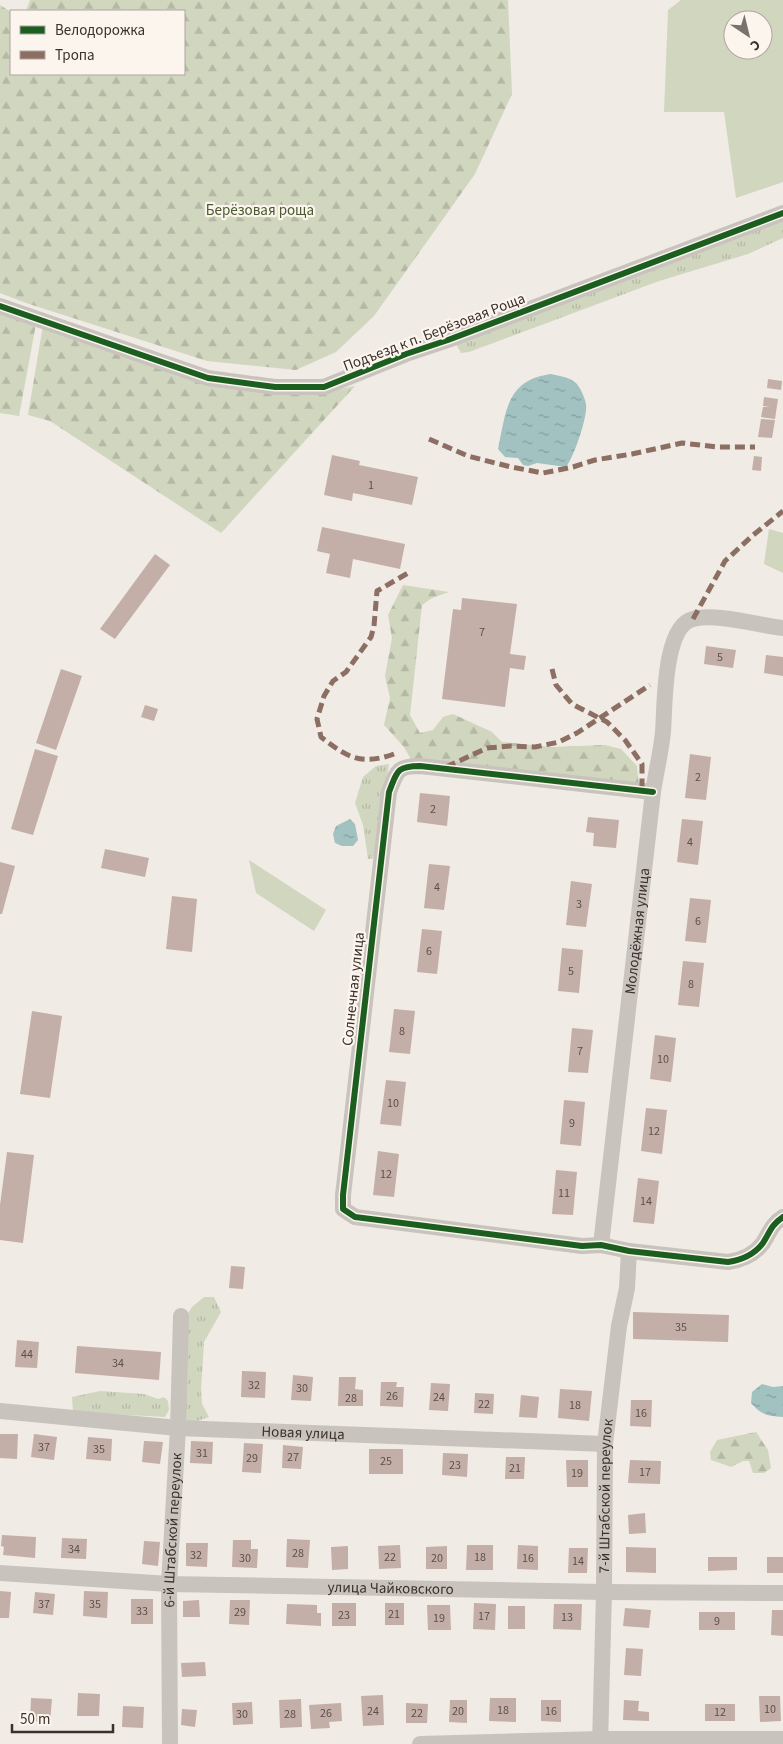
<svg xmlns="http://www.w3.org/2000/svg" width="783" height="1744" viewBox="0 0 783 1744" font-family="'Source Sans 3',sans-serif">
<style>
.grass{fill:url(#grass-tufts)}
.forest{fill:url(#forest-firs)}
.garden{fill:#d1d6bf;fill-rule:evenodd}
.water{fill:url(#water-ripples)}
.building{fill:#c3afa7}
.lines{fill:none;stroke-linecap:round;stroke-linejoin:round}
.minor{stroke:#c9c3be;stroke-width:16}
.quiet{stroke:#8d6e63;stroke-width:5;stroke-dasharray:10 5;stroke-linecap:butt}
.cycleway-casing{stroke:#fbf5ee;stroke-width:9}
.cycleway{stroke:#1b5e20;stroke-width:6}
.labels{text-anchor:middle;stroke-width:4.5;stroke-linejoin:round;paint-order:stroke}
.number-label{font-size:12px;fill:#5d504a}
.park-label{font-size:15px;fill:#4a5a2e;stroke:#fbf5ee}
.street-label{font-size:15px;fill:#3b302b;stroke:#fbf5ee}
</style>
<defs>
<pattern id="grass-tufts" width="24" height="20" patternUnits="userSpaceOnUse" patternTransform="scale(1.25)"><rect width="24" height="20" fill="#d1d6bf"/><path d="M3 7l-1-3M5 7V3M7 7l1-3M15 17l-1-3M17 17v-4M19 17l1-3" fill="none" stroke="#b4b8a4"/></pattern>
<pattern id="forest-firs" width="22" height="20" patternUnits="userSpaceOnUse" patternTransform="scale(1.25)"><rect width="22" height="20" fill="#d1d6bf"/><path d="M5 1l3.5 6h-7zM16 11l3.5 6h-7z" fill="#b4b8a4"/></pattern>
<pattern id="water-ripples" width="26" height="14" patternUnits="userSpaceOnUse" patternTransform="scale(1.25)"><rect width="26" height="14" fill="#a1c2c1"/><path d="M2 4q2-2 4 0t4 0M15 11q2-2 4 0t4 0" fill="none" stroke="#849e9d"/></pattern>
</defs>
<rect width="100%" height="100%" fill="#f0ebe5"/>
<path class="grass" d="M783,219V238L748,254L659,281L469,352L461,353L456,344Z
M389,764L379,834L373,859H368L363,825L355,803L363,777L376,766Z
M204,1297H214L221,1312L204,1342L201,1390L202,1404L209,1417L194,1422H182L184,1320L192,1307Z
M100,1391L144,1394L158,1399L164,1397L168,1401L169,1410L165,1417L73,1412L72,1397Z"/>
<path class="forest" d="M30,0H508L512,94L475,174L374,316L336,352L296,370L207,361L26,303L0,293V5L11,12V74H184V11H26Z
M0,310L36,324L19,416L0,413Z
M43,325L209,383L323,392L355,386L221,533L50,421L28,415Z
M403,585L449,592L432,598L422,605L410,715L420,733L433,730L443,717L453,714L492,732L502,742L551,747L605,745L621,749L637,766L639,786L413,763L404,747L384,725L390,698L385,676L392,638L388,615Z
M756,1432L768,1450L771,1468L764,1473H753L749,1461H743L731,1467L711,1460L710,1452L717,1440Z"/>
<path class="garden" d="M681,0H783V182L736,198L724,112H664L668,10ZM733,20H763V50H733Z
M769,529L783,533V573L764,564Z
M249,860L326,910L314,931L256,893Z"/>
<path class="water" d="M551,374C560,376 569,377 576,383C580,387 585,398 586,404C588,416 574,457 566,467L537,463L528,466L523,465L518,458L505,457L498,449C506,412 506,380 551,374Z
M350,819L355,824L358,840L353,846H342L335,843L333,834L336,826Z
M762,1384L773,1387L783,1386V1417C767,1416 761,1415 751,1403L752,1392Z"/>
<path class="building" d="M768,379L782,381L781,390L767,388Z
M764,397L778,399L775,419L761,417L763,407H770L763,406Z
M761,419L775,420L772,438L758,437Z
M332,455L360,461L359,465L418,477L412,505L353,493L352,501L324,495Z
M754,456L762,457L761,471L752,470Z
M322,527L405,544L400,569L353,559L350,578L326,573L330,554L317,551Z
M155,554L170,565L115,639L100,629Z
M462,598L517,604L510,654L526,656L524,670L510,668L505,707L442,699L453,609L461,610Z
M706,646L736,650L733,668L704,664Z
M766,655L783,657V676L764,673Z
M61,669L82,676L56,750L36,743Z
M145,705L158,709L154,721L141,717Z
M35,749L58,756L33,835L11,829Z
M690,754L711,757L706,800L685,798Z
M420,793L450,796L447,826L417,822Z
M588,817L619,820L616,848L593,846L594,833L586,832Z
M682,819L703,821L698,865L677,862Z
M105,849L149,858L145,877L101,868Z
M0,862L15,866L2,914H0Z
M429,864L450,866L444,910L424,908Z
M571,881L592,884L586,927L566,925Z
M172,896L197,899L192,952L166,949Z
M690,898L711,900L706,943L685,941Z
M422,929L442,931L437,974L417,972Z
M562,948L583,950L579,993L558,991Z
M683,961L704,963L699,1007L678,1005Z
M394,1009L415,1011L410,1054L389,1052Z
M32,1011L62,1016L50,1098L20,1094Z
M572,1028L593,1030L588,1073L568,1072Z
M655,1035L676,1038L671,1082L650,1079Z
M386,1080L406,1082L401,1126L380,1124Z
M564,1100L585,1102L581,1146L560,1144Z
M646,1108L667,1110L662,1154L641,1151Z
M378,1151L399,1154L394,1197L373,1195Z
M7,1152L34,1155L23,1243L0,1240V1205Z
M556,1170L577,1172L573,1215L552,1214Z
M638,1178L659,1181L654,1224L633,1222Z
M231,1266L245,1267L243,1289L229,1288Z
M633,1312L729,1315L728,1342L633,1339Z
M17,1340L39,1342L37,1368L15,1367Z
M77,1346L161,1352L159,1380L75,1373Z
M242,1371L266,1372L265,1398L241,1397Z
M293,1375L313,1377L311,1401L291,1400Z
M339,1377H356L355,1389L363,1390V1406H338Z
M381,1382H397L396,1387H404L403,1407L380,1406Z
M431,1383L450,1384L448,1411L429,1410Z
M560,1389L592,1391L589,1421L558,1418Z
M475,1393L494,1394L493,1414L474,1413Z
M521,1395L539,1397L537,1418L519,1417Z
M631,1400H652L651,1427L630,1426Z
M0,1434H18L17,1459L0,1458Z
M34,1434L57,1437L54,1460L31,1457Z
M88,1437L112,1439L111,1461L86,1459Z
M144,1441L163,1442L160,1464L142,1462Z
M191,1441L213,1442L212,1464L190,1463Z
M244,1443L263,1444L261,1473L242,1472Z
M283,1445L303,1447L301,1469L282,1468Z
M369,1449H403V1474H369Z
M443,1453L468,1454L467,1477L442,1475Z
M506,1457H525L524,1479H505Z
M566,1460H588V1487H567Z
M630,1460L661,1461L660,1484L628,1483Z
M645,1513L646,1533L629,1534L628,1515Z
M2,1535L36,1537L35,1558L3,1555L4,1547L1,1546Z
M62,1538L87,1539L86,1559L61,1558Z
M287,1539L310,1540L308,1568L286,1567Z
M233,1540H251V1549H258L257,1568L232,1567Z
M144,1541L160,1542L158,1566L142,1564Z
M186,1543H208L207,1567L186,1566Z
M400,1545L401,1568L379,1569L378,1546Z
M467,1545H493V1570H466Z
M518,1545L538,1546V1570L517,1569Z
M348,1546V1569L332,1570L331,1547Z
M447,1546V1569H426V1547Z
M626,1547L656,1548V1573L626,1572Z
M569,1548H588L587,1573H568Z
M708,1557H737V1570L708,1571Z
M767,1557H783V1573H767Z
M0,1591L11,1592L9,1618H0Z
M84,1591L108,1592L107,1618L83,1616Z
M35,1592L55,1594L53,1615L33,1613Z
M131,1599H153V1624H131Z
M199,1600L200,1617H183V1601Z
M230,1600H250L249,1625L229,1624Z
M332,1603H356V1626H332Z
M385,1603H404V1625H385Z
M474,1603L496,1604L495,1630L473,1629Z
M287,1604L317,1605V1613H321V1626L286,1624Z
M554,1604H582L581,1630L553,1629Z
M427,1605H450L451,1630H428Z
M508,1606H525V1629H508Z
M625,1608L651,1610L649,1628L623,1626Z
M772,1610H783V1636L771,1635Z
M699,1612H735V1630H699Z
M626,1648L643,1649L641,1676L624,1675Z
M205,1662L206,1676L182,1677L181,1663Z
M78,1693L100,1694L99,1716H77Z
M383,1695L384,1725L363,1726L361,1696Z
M759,1696H780L781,1721L760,1722Z
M31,1698L52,1699L50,1722L30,1721Z
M490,1698H516V1722L489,1721Z
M301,1699L302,1727L280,1728L279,1700Z
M450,1700H467V1723L449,1722Z
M541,1700H561V1722L541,1721Z
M624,1700L639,1701L638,1711L649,1712V1721L623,1720Z
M252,1702L253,1724L233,1725L232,1703Z
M341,1703L342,1721L329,1722L330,1728L311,1729L309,1705Z
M406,1703L428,1704L427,1723H406Z
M705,1704H735V1721H705Z
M123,1706L144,1707L143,1728L122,1727Z
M182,1709L197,1710L195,1727L181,1725Z"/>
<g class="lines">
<g class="minor">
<path d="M0,306L208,378L275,387H324L406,354L448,340L783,213"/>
<path d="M653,792L420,766C396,766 397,772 389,792L343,1195V1209L355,1217L582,1246L601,1245L629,1251L728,1262C742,1260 754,1255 763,1243C770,1232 771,1225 783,1217"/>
<path id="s1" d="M601,1245L653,792C656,772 661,752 663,732C665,707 663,626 693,619C716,613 758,625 783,628"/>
<path id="s2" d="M0,1411L178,1428L605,1444"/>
<path id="s3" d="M0,1573L169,1584L604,1592L783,1593"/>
<path id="s4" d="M170,1744L169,1584L178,1428L181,1316"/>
<path d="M420,1744L600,1739H783"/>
<path id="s5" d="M600,1744L604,1592L605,1444L619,1326L627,1288L629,1251"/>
</g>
<path class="quiet" d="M429,439L468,456L511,467L543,473L573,467L595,460L632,454L682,443L718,447H755
M693,619L725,561L752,536L783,511
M552,669L556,685L572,704L607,722L625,740L642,764V791
M394,754C360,766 347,757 321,737L317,719L324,696L333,681L346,672L371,637L374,626L377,591L408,573
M446,767L487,748L510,746L535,747L559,742L577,733L650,685"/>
<g class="cycleway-casing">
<path id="cycleway" d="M0,306L208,378L275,387H324L406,354L448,340L783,213
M653,792L420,766C396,766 397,772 389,792L343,1195V1209L355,1217L582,1246L601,1245L629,1251L728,1262C742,1260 754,1255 763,1243C770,1232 771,1225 783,1217"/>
</g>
<use href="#cycleway" class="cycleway"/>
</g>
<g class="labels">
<g class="number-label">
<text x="371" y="489">1</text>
<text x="482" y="636">7</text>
<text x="720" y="661">5</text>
<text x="698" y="781">2</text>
<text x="433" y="813">2</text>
<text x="690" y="846">4</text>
<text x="437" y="891">4</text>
<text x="579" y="908">3</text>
<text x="698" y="925">6</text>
<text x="429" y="955">6</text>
<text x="571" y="975">5</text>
<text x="691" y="988">8</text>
<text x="402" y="1035">8</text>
<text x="580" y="1055">7</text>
<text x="663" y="1063">10</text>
<text x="393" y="1107">10</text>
<text x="572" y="1127">9</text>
<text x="654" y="1135">12</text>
<text x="386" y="1178">12</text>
<text x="564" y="1197">11</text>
<text x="646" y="1205">14</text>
<text x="681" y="1331">35</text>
<text x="27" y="1358">44</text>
<text x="118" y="1367">34</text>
<text x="254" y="1389">32</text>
<text x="302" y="1392">30</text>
<text x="392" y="1400">26</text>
<text x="439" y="1401">24</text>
<text x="351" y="1402">28</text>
<text x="484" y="1408">22</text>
<text x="575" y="1409">18</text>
<text x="641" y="1417">16</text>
<text x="44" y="1451">37</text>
<text x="99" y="1453">35</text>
<text x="202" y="1457">31</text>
<text x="293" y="1461">27</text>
<text x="252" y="1462">29</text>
<text x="386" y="1465">25</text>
<text x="455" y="1469">23</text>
<text x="515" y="1472">21</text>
<text x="645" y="1476">17</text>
<text x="577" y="1477">19</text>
<text x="74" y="1553">34</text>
<text x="298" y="1557">28</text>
<text x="196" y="1559">32</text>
<text x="390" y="1561">22</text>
<text x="480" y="1561">18</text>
<text x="245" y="1562">30</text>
<text x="437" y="1562">20</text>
<text x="528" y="1562">16</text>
<text x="578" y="1565">14</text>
<text x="44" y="1608">37</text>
<text x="95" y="1608">35</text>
<text x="142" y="1615">33</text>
<text x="240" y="1616">29</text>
<text x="394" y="1618">21</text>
<text x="344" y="1619">23</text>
<text x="484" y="1620">17</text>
<text x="567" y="1621">13</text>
<text x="439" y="1622">19</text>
<text x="717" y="1625">9</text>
<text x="770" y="1713">10</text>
<text x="503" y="1714">18</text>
<text x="373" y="1715">24</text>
<text x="458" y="1715">20</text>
<text x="551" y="1715">16</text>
<text x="720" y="1716">12</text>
<text x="326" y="1717">26</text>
<text x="417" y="1717">22</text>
<text x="242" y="1718">30</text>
<text x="290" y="1718">28</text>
</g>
<g class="park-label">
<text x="260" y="215">Берёзовая роща</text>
</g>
<g class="street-label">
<text transform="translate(434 332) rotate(-21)" y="5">Подъезд к п. Берёзовая Роща</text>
<text dy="5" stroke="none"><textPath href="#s1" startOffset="316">Молодёжная улица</textPath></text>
<text transform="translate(353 989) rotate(-84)" y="5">Солнечная улица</text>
<text dy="5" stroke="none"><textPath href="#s2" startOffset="304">Новая улица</textPath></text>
<text dy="5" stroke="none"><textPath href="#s5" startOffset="248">7-й Штабской переулок</textPath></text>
<text dy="5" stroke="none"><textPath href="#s4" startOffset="214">6-й Штабской переулок</textPath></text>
<text dy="5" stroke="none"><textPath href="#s3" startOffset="391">улица Чайковского</textPath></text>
</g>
</g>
<rect x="10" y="10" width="175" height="65" fill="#fbf5ee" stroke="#aea6a0"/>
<rect x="20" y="26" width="25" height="8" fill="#1b5e20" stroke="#aea6a0"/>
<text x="55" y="35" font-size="15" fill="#3b302b">Велодорожка</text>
<rect x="20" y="51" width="25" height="8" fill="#8d6e63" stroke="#aea6a0"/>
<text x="55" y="60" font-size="15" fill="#3b302b">Тропа</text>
<g transform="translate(748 35) rotate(145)"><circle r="24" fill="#fbf5ee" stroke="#aea6a0"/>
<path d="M0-4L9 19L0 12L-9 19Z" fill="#7a716c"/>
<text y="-8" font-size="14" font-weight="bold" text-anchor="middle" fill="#3b302b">С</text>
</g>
<path d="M12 1724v8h101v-8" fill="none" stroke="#3b302b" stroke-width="2.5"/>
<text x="20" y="1724" font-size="15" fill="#3b302b" stroke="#fbf5ee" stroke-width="4" paint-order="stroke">50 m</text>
</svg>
